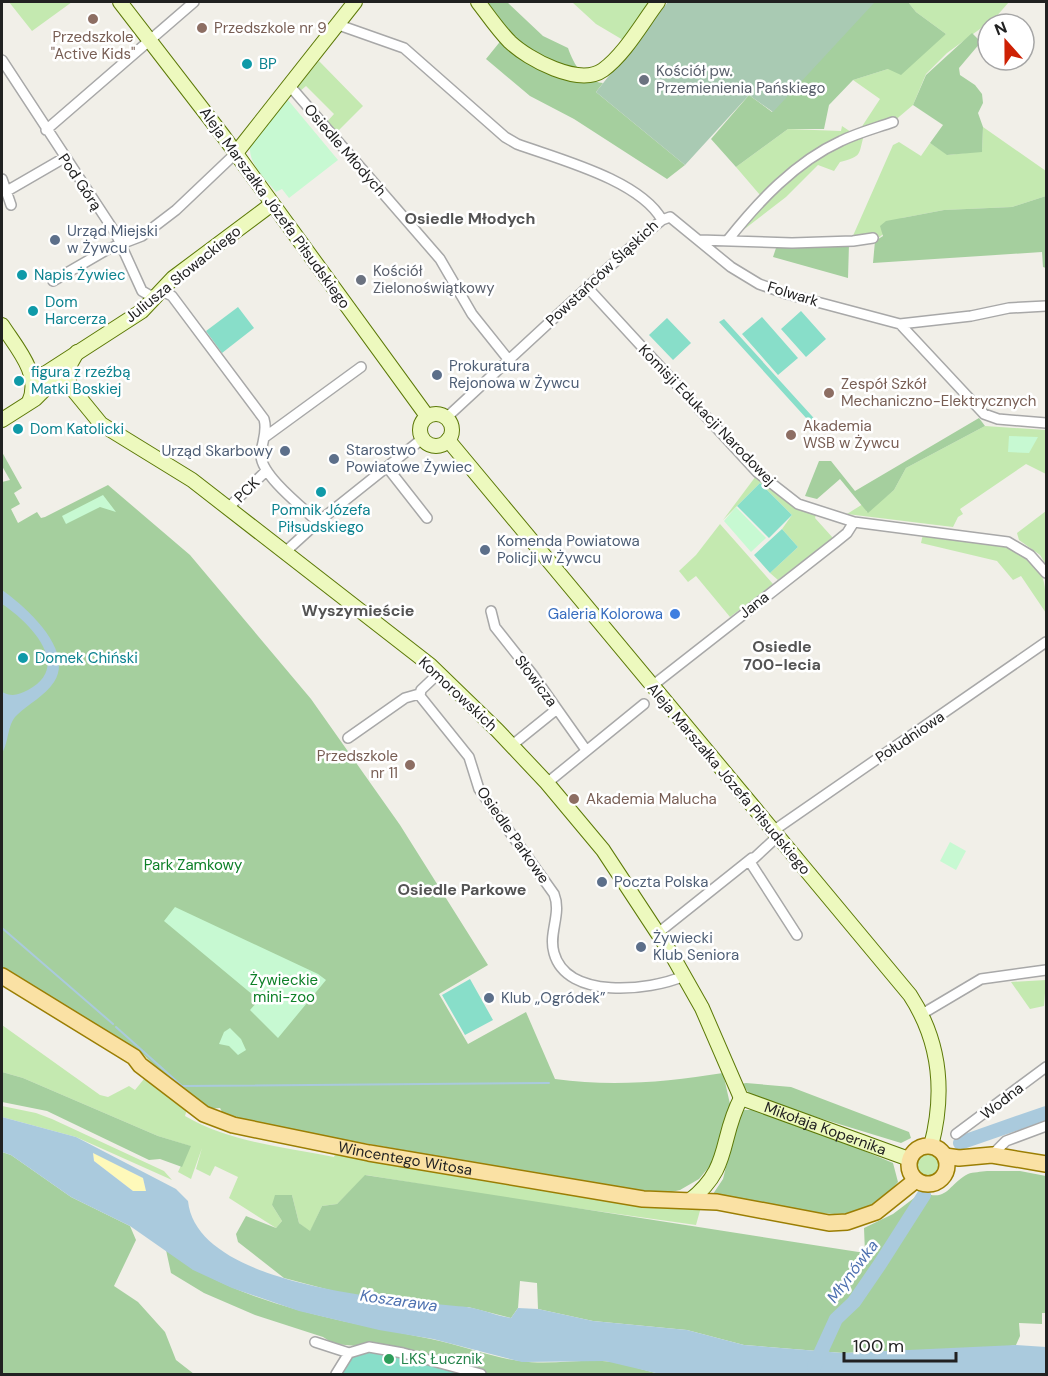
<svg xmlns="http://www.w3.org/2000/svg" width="1048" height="1376" viewBox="0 0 1048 1376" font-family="'DM Sans',sans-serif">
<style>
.grass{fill:#c4e9b0}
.forest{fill:#a5cf9e}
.sand{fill:#fef9ba}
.cemetery{fill:#a9cab3}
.park{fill:#c7f9d2}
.pitch{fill:#88dec9}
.water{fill:#aacadd;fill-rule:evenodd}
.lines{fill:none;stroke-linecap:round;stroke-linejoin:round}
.stream{stroke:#aacadd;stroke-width:2}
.river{stroke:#aacadd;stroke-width:14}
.street-casing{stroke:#a8a8a8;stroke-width:12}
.secondary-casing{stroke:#5c7907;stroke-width:16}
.primary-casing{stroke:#9b7e03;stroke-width:18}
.street{stroke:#fff;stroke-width:9}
.secondary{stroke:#edf9be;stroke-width:14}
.primary{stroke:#fae1a4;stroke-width:15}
.education-dot{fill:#8d6e63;stroke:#fff;stroke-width:2}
.culture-dot{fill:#0f9aa8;stroke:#fff;stroke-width:2}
.worship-dot{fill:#6b7280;stroke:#fff;stroke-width:2}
.service-dot{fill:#5c6f8a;stroke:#fff;stroke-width:2}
.shop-dot{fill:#3f7fe0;stroke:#fff;stroke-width:2}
.leisure-dot{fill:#2e9e5b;stroke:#fff;stroke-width:2}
.labels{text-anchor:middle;stroke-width:5;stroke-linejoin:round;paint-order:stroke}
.education-label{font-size:15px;fill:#785e54;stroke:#fff;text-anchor:start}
.culture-label{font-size:15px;fill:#0d838f;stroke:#fff;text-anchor:start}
.worship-label{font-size:15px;fill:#5b616d;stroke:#fff;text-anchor:start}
.street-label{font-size:15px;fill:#212121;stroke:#fff}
.service-label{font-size:15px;fill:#4e5e75;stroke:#fff;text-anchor:start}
.shop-label{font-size:15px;fill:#366cbe;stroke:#fff;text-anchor:end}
.park-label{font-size:15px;fill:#0e8028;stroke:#fff}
.leisure-label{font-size:15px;fill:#27864d;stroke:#fff;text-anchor:start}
.neighbourhood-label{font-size:16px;font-weight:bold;fill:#545454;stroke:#fff}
.water-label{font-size:16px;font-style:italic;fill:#4e71b0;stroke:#fff}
</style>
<rect width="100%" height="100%" fill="#f1efe8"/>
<path class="grass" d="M9,2H72L32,31Z
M572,2H651L623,40L596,24Z
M908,2H1009L995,18L947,53L926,74L913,105L893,122L864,135C858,155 863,156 840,162L834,171L818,165L786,197L738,234L736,229L760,195L736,167L788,129L841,131L842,126L851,132L859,131L880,99L853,80L888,69L946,34L916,12Z
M319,61L363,106L334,135L325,124L334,114L306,86L298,93L296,89Z
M983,127L1046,171V196L1012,207L944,210L902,218L875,241L852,238L893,145L899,142L921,156L930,143L948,155L982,151Z
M985,426L1046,430V474L1026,464L960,509L963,514L958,517L953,527L847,514L863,504L867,512L894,490L906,468Z
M756,476L800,508L816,515L815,518L833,538L778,580L770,573L798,547L782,529L792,515L760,483L723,520Z
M1046,511V565L1040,555L1019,540L1017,533Z
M720,524L773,584L730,617L696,576L688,582L679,571L696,555Z
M923,534L1008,546C1044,562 1046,577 1046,613L1021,576L1013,580L997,561L921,543Z
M1046,980L1044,1006L1030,1009L1011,982Z
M2,1025L100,1095L108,1097L129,1086L135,1090L144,1079L187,1109L185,1116C229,1142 284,1147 334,1157L336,1152L701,1207L696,1225L505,1198L366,1175L337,1204L322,1206L310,1232L299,1223L292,1195L272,1205L282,1221L276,1228L229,1198L238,1177L215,1166L210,1176L196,1169L202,1148L191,1179L178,1172L190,1146L158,1136L23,1078L2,1072Z
M2,1106L36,1113L52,1119L164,1171L172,1180L76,1137L2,1117Z
M915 1165a12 12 0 1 1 24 0a12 12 0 1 1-24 0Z"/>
<path class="forest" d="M484,2H507L543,36L568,48C574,65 583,81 603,83L596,92L685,165L667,179L574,119L530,96L486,59L507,33Z
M872,2H908L916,12L946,34L901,75L888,69L853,80L829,105L824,129H788L736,167L711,139L749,95L772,112Z
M972,33L981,42L959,68L960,75L975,85L982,94L983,103L978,113L983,127L982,152L947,155L930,143L943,125L913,105L926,75Z
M1046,196V268L1043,267L1042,252L873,263L875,241L883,236L880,226L886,221L944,210L1012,207Z
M849,244L848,278L773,257L776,248Z
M979,418L985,426L906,468L894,490L868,513L840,479L817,499L805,496L819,461H831L855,491Z
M2,452L22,488L14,493L20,504L11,509L18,523L37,512L41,518L45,517L108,485L190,555L311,699L400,825L488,965L439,994L468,1044L526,1012L555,1079C612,1087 667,1082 723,1073L730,1104L713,1162L699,1179L680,1190L659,1195L278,1128L224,1116L220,1108L207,1109L174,1086L144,1055L2,973V482L10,480L2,466Z
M2,1072L23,1078L158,1136L191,1146L182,1167L160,1159L149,1160L47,1111L2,1102Z
M746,1083L791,1087L909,1132L911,1138L901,1143L760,1100L751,1095L741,1084Z
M743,1110H753L851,1143L850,1145L893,1163L898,1182C888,1194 876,1204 861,1210C828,1223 749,1200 713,1194L723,1179L739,1114Z
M2,1152L11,1155L71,1197L130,1226L136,1240L114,1286L138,1302L165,1332L176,1360L194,1374H2Z
M987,1171H1020L1046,1176V1313H1042V1324L1019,1323L1020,1336L1016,1345L1003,1347L843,1353L744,1345L687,1330L593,1321L538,1309L537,1283L520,1281L518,1308L511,1318L468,1307H441L341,1293L284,1278L238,1242L236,1234L246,1216L276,1228L282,1221L272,1205L275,1195H292L299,1223L310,1231L322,1206L337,1204L365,1175L865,1253L864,1228L893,1214L922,1192C948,1203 948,1184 968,1174C973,1172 981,1172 987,1171Z
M166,1250C244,1307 339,1320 431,1339C461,1345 490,1357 520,1361C546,1365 575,1360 602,1361C621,1361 641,1370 660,1374H481L369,1347L334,1344L323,1337L255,1315L204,1293L171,1273Z"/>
<path class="sand" d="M93,1152L143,1178L146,1191H133L94,1161Z"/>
<path class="cemetery" d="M668,2H872L874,3L773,112L749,95L685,165L596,92Z"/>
<path class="park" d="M288,100L338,160L289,198L282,189L276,192C266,179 245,161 251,143Z
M1009,436L1038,437L1029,453L1008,452Z
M103,495L116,512L100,507L66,524L62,516Z
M736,507L766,538L751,552L724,521Z
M950,842L966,851L956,870L940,861Z
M175,907L318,974L326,980L278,1038L250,1010L259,1000L164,921Z
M230,1028L241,1039L246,1050L238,1055L229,1046L219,1044L224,1032Z"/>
<path class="pitch" d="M238,307L254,328L222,353L206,331Z
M801,311L826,339L806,357L781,329Z
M762,317L798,358L778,375L742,334Z
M667,318L691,343L673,360L649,335Z
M724,319L821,426L817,430L719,322Z
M760,483L792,515L769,538L737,506Z
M782,529L798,547L770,573L754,555Z
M470,979L493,1020L465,1035L442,995Z
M369,1347L481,1374H336L349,1353Z"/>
<path class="water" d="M2,590C25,606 75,650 54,682C44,697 29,703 17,715C7,724 9,743 2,753V692C12,697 18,695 28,690C74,666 28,621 2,604Z
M2,1117L76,1137L176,1189L188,1201C197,1288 399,1300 467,1307C482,1309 496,1316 511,1318L518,1308L538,1309L593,1321L687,1330L744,1345L843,1353L1016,1345L1046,1347V1374H660L605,1361L522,1362L433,1339L379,1330L299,1311L232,1288L193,1270L130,1226L71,1197L11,1155L2,1152ZM93,1153L143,1178L146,1191H133L94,1161Z"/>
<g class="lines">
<path class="stream" d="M2,928L113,1024
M116,1027L182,1086L549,1083"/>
<path class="river" d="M960,1143L1046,1113
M814,1367L836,1319L854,1302L880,1264L924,1195"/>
<g class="street-casing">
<path id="street" d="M336,24L404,48L505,137L517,144C558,159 640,180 662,220
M2,60L116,234L142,291L149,295H159
M289,85L440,259L472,314L508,359
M46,130L194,2
M2,179L11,205
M7,191L64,158
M699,240L792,243L853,241L873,238
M727,241C758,202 795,162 841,141C857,133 876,128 893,122
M53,281L108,249L142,236L176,210L236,153
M587,287L757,472L798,504L854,522L1008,542L1030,555L1046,573
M162,291L172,296L264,419C268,433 261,443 261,456C262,476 302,507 318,522
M900,324L971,316L1009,308L1046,306
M446,418L644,235L662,220L670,217L731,267L759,284L787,294L900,324L984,414L998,419L1046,423
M265,437L361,367
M387,467L427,518
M228,508L266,471
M284,553L318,522L422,439
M491,611L495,627L533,675L586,750
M439,673L421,690L420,696L469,757L479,789L554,894C562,914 548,933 554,953C567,1000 649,991 684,976
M652,686L836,542L847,533L854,522
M348,738L405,698L419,694
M511,746L557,709
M547,783L644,704
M773,831L1046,642
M778,836L750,862L797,935
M658,933L752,858
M922,1014L981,979L1046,970
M956,1134L1046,1067
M992,1155L1006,1141L1046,1126
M315,1342L349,1353L369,1347L403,1353L481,1374
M336,1374L349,1353"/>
</g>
<g class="secondary-casing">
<g id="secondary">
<path d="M120,2L224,137L427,416"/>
<path d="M478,2C488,15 498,30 510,42C528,59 579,87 603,70C625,54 642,23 658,2"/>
<path d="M236,153L355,2"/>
<path d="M2,325C16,347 42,375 29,402"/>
<path id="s1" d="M77,352L67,370L70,386L101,424L192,480L430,665L497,730L547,783L603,850L672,955L702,1008L741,1098L909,1159"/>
<path d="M30,371L41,375L46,373L142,311L173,278L272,204"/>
<circle cx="436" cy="430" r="16"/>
<path d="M2,420L35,399L51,383L62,382L70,386"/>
<path d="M448,440L910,995C940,1041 945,1093 931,1146"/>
<path d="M689,1201C732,1168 719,1139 741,1098"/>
</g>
</g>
<g class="primary-casing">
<g id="primary">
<path id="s2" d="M2,976L134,1057L140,1065L204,1114L233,1125L369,1153L643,1199L717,1202L829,1223L847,1222L876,1212L916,1180"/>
<circle cx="928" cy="1165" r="19"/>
<path d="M945,1156L959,1158L992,1155L1046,1164"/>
</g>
</g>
<use href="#street" class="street"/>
<use href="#secondary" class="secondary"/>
<use href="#primary" class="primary"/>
</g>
<g class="education-dot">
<circle cx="93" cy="19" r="6"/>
<circle cx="202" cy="28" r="6"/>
<circle cx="829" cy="393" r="6"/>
<circle cx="791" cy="435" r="6"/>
<circle cx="410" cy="765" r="6"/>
<circle cx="574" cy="799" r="6"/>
</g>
<g class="culture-dot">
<circle cx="247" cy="64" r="6"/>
<circle cx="22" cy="275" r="6"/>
<circle cx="33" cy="311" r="6"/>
<circle cx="19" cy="381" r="6"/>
<circle cx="18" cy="429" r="6"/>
<circle cx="321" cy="492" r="6"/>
<circle cx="23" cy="658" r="6"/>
</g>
<g class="worship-dot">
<circle cx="644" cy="80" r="6"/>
<circle cx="361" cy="280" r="6"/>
</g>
<g class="service-dot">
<circle cx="55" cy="240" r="6"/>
<circle cx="437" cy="375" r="6"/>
<circle cx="285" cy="451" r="6"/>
<circle cx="334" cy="459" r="6"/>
<circle cx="485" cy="550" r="6"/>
<circle cx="602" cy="882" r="6"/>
<circle cx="641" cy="947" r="6"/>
<circle cx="489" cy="998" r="6"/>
</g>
<circle class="shop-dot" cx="675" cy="614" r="6"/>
<circle class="leisure-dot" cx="389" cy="1359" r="6"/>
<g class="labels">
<g class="education-label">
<text x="214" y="33">Przedszkole nr 9</text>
<text x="93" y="42" text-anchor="middle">Przedszkole<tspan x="93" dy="17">"Active Kids"</tspan></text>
<text x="841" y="389">Zespół Szkół<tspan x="841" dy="17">Mechaniczno-Elektrycznych</tspan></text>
<text x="803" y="431">Akademia<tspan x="803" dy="17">WSB w Żywcu</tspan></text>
<text x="398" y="761" text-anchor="end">Przedszkole<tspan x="398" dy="17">nr 11</tspan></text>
<text x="586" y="804">Akademia Malucha</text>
</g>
<g class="culture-label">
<text x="259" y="69">BP</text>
<text x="34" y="280">Napis Żywiec</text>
<text x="45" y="307">Dom<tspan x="45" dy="17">Harcerza</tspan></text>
<text x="31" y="377">figura z rzeźbą<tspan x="31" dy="17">Matki Boskiej</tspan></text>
<text x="30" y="434">Dom Katolicki</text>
<text x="321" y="515" text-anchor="middle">Pomnik Józefa<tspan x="321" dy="17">Piłsudskiego</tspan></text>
<text x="35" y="663">Domek Chiński</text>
</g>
<g class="worship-label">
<text x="656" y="76">Kościół pw.<tspan x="656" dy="17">Przemienienia Pańskiego</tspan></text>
<text x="373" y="276">Kościół<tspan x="373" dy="17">Zielonoświątkowy</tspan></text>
</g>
<g class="street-label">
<text transform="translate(345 150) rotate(49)" y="5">Osiedle Młodych</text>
<text transform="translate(80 182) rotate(56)" y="5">Pod Górą</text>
<text transform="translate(275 208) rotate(54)" y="5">Aleja Marszałka Józefa Piłsudskiego</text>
<text transform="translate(602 273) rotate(-43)" y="5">Powstańców Śląskich</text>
<text transform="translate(183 274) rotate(-39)" y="5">Juliusza Słowackiego</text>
<text transform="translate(793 294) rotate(17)" y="5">Folwark</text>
<text transform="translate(707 415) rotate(46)" y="5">Komisji Edukacji Narodowej</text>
<text transform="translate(247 490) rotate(-45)" y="5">PCK</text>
<text transform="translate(754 605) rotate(-38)" y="5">Jana</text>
<text transform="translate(536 681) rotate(53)" y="5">Słowicza</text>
<text transform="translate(458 694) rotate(43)" y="5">Komorowskich</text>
<text transform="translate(910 737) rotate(-34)" y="5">Południowa</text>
<text transform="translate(729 779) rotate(50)" y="5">Aleja Marszałka Józefa Piłsudskiego</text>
<text transform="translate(513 835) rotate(55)" y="5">Osiedle Parkowe</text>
<text transform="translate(1002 1101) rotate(-38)" y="5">Wodna</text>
<text dy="5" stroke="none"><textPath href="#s1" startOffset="1122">Mikołaja Kopernika</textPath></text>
<text dy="5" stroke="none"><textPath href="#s2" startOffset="452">Wincentego Witosa</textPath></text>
</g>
<g class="service-label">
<text x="67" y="236">Urząd Miejski<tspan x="67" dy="17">w Żywcu</tspan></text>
<text x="449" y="371">Prokuratura<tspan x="449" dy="17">Rejonowa w Żywcu</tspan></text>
<text x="346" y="455">Starostwo<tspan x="346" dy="17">Powiatowe Żywiec</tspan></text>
<text x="273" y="456" text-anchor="end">Urząd Skarbowy</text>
<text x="497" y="546">Komenda Powiatowa<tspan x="497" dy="17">Policji w Żywcu</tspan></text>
<text x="614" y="887">Poczta Polska</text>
<text x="653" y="943">Żywiecki<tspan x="653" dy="17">Klub Seniora</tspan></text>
<text x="501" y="1003">Klub „Ogródek”</text>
</g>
<g class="shop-label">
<text x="663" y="619">Galeria Kolorowa</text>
</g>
<g class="park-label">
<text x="193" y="870">Park Zamkowy</text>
<text x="284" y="985">Żywieckie<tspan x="284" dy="17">mini-zoo</tspan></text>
</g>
<g class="leisure-label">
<text x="401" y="1364">LKS Łucznik</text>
</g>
<g class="neighbourhood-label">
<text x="470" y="224">Osiedle Młodych</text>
<text x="358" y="616">Wyszymieście</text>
<text x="782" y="652">Osiedle<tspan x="782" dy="18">700-lecia</tspan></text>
<text x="462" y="895">Osiedle Parkowe</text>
</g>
<g class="water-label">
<text transform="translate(852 1271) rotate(-53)" y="6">Młynówka</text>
<text transform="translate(399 1300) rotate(8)" y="6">Koszarawa</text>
</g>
</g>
<rect width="1048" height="1376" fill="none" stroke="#212121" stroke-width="6"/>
<g transform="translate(1006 42) rotate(339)"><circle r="28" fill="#ffffff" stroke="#a6a6a6" stroke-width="1.5"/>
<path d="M0-4.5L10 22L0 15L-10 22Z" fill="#ce2104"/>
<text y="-9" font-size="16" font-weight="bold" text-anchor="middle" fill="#212121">N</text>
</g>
<path d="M844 1352v9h112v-9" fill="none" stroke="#212121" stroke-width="3"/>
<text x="853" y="1352" font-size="18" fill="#212121" stroke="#ffffff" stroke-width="4.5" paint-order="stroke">100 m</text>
</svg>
